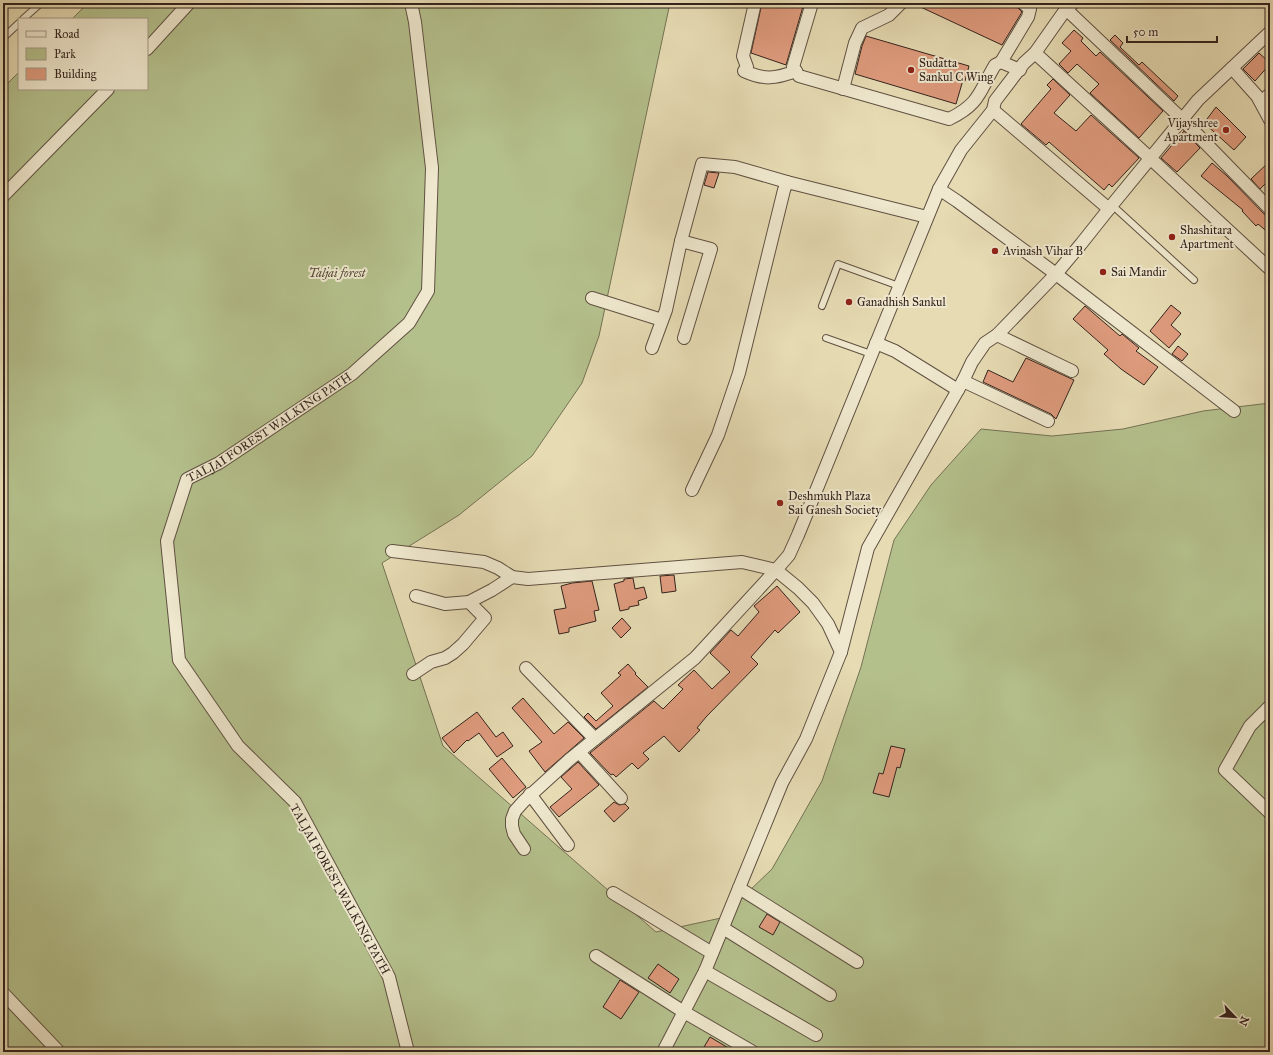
<svg xmlns="http://www.w3.org/2000/svg" width="1273" height="1055" viewBox="0 0 1273 1055" font-family="'IM FELL Great Primer',serif">
<style>
.green{fill:#b4c08c;stroke:#747254}
.building{fill:#de9b7d;stroke:#34231d}
.lines{fill:none;stroke-linecap:round;stroke-linejoin:round}
.lane-casing{stroke:#605142;stroke-width:8}
.street-casing{stroke:#605142;stroke-width:14}
.lane{stroke:#efe8ce;stroke-width:6}
.street{stroke:#efe8ce;stroke-width:12}
.poi-dot{fill:#8f2418;stroke:#efe8ce;stroke-width:1.5}
.labels{text-anchor:middle;stroke-width:4;stroke-linejoin:round;paint-order:stroke}
.poi-label{font-size:12px;fill:#34231d;stroke:#efe8ce;text-anchor:start}
.park-label{font-size:12px;font-style:italic;fill:#544a39;stroke:#efe8ce}
.street-label{font-size:12px;fill:#34231d;stroke:#efe8ce}
</style>
<rect width="100%" height="100%" fill="#e6dbb3"/>
<filter id="stains"><feTurbulence type="fractalNoise" baseFrequency=".005" numOctaves="4"/><feColorMatrix values="0 0 0 0 .2 0 0 0 0 .09 0 0 0 0 .02 0 0 0 .5 -.17"/></filter>
<radialGradient id="worn" r=".72"><stop offset=".6" stop-color="#630" stop-opacity="0"/><stop offset="1" stop-color="#630" stop-opacity=".3"/></radialGradient>
<path class="green" d="M88,3H670L599,336L582,383L532,456L459,515L382,563L443,746L656,932L721,918L772,869L822,781L861,667L894,540L931,485L981,429L1052,436L1123,429L1203,411L1270,403V1052H3V88L19,72V89H147V19H72Z"/>
<path class="building" d="M762,3H804L786,65L751,53Z
M912,3H1007L1018,8L1022,12L1002,45Z
M1074,30L1083,38L1081,41L1096,56L1100,52L1163,111L1139,138L1090,93L1099,84L1077,64L1068,73L1059,64L1071,51L1062,43Z
M1115,35L1123,43L1120,47L1139,65L1142,62L1178,96L1174,101L1110,40Z
M866,36L969,66L965,81L963,80L956,104L855,74L862,46Z
M1259,53L1270,63V64L1255,81L1243,69Z
M1053,79L1070,95L1054,113L1076,131L1091,115L1139,158L1112,187L1109,184L1104,190L1049,142L1046,145L1021,124L1051,89L1047,85Z
M1216,107L1246,137L1234,150L1204,123Z
M1184,131L1200,148L1177,172L1161,158Z
M1270,161V179L1260,189L1251,179Z
M1212,163L1227,176L1270,220V234L1258,224L1256,226L1242,211L1243,210L1201,176Z
M708,172L719,173L714,188L704,185Z
M1171,305L1181,313L1171,325L1181,334L1169,348L1150,331Z
M1085,306L1120,336L1122,334L1133,343L1139,348L1136,351L1158,367L1144,385L1121,369L1104,354L1108,350L1073,319Z
M1178,346L1188,354L1182,361L1172,354Z
M1026,358L1074,380L1056,419L1051,414L983,382L988,370L1013,382Z
M674,575L676,591L662,593L660,576Z
M633,578L635,589L644,587L647,598L638,601L639,605L629,607V609L620,611L614,584L624,581V579Z
M592,581L599,610L594,611L596,621L569,628V632L559,634L554,610L566,608L561,586L572,583Z
M777,586L800,612L778,633L775,630L751,657L758,664L706,717L697,728L700,730L679,752L664,736L643,753L649,759L638,769L632,763L616,777L613,774L611,775L590,753L654,701L663,709L683,689L678,685L694,670L712,689L730,672L710,653L731,630L738,636L759,612L754,606Z
M622,618L631,628L621,638L612,628Z
M628,664L636,673L635,674L648,687L596,729L584,717L588,713L596,721L613,706L601,693L621,675L618,673Z
M523,698L554,734L568,722L584,738L545,772L529,751L542,742L512,708Z
M477,712L496,737L503,732L513,746L497,757L479,733L468,741L467,740L454,753L442,738Z
M891,746L905,749L900,768L897,767L889,797L873,793L879,773L883,774Z
M502,758L526,787L513,798L489,769Z
M578,762L599,785L559,817L550,807L572,789L561,777Z
M614,802L619,805L625,804L629,808L614,822L604,811Z
M767,914L780,922L773,935L759,927Z
M658,964L679,979L670,993L648,978Z
M620,980L639,992L621,1019L603,1007Z
M710,1037L735,1052H701Z"/>
<g class="lines">
<g class="lane-casing">
<path id="lane" d="M23,19L41,3
M3,38L19,23
M1112,205L1194,280
M822,306L838,264L899,286
M826,338L871,354"/>
</g>
<g class="street-casing">
<g id="street">
<path d="M755,3L743,56L747,67L744,71C764,80 775,79 796,71"/>
<path d="M812,3L793,67L799,76L949,119C980,104 979,92 995,65L1001,62L1020,70"/>
<path d="M1066,9L1182,119L1270,209"/>
<path d="M147,49L189,3"/>
<path d="M1035,53L1150,158L1270,269"/>
<path d="M1001,62L1028,17L1030,9L1023,3"/>
<path d="M1232,68L1257,96L1270,120"/>
<path d="M843,89L855,43L862,28L889,15L901,3"/>
<path d="M1261,102L1270,94"/>
<path d="M993,110L1109,209"/>
<path d="M939,189L957,201L1056,274L1234,411"/>
<path d="M3,196L108,89"/>
<path d="M681,241L711,249L684,338"/>
<path d="M592,298L662,320"/>
<path d="M997,335L1072,371"/>
<path d="M876,343L895,351L958,390"/>
<path d="M652,348L666,310L681,241L702,164L735,167L787,182"/>
<path d="M963,381L1048,421"/>
<path d="M692,490L718,435L739,373L784,190L787,182L927,217"/>
<path d="M392,551L484,562L498,568L512,577L528,579L742,562L776,570L798,588L813,603L828,624L841,652"/>
<path d="M416,596L445,604L469,602L492,590L512,577"/>
<path d="M526,668L595,739"/>
<path d="M413,674L431,662L445,658L453,653L463,644L485,618L469,602"/>
<path d="M1270,706L1250,726L1225,770L1270,813"/>
<path d="M579,752L621,798"/>
<path d="M530,794L568,845"/>
<path d="M524,849L514,834L512,826V819L515,811L524,801L569,760L695,658L776,570L789,555L798,535L939,189L961,150L993,110L995,101L1024,63L1035,53L1066,9L1073,3"/>
<path d="M739,888L857,962"/>
<path d="M613,893L712,953"/>
<path d="M723,928L830,995"/>
<path d="M596,956L684,1012L753,1052"/>
<path d="M705,971L816,1035"/>
<path d="M3,993L59,1052"/>
<path id="s1" d="M408,1052L389,977L295,802L238,746L179,660L167,541L187,479L219,463L352,374L409,323L428,291L432,168L415,22L411,3"/>
<path d="M663,1052L705,971L782,783L806,739L841,652L868,548L963,381L972,362L985,343L997,335L1056,274L1081,244L1112,205L1198,100L1270,32"/>
</g>
</g>
<use href="#lane" class="lane"/>
<use href="#street" class="street"/>
</g>
<g class="poi-dot">
<circle cx="911" cy="70" r="4"/>
<circle cx="1226" cy="130" r="4"/>
<circle cx="1172" cy="237" r="4"/>
<circle cx="995" cy="251" r="4"/>
<circle cx="1103" cy="272" r="4"/>
<circle cx="849" cy="302" r="4"/>
<circle cx="780" cy="503" r="4"/>
</g>
<g class="labels">
<g class="poi-label">
<text x="919" y="67">Sudatta<tspan x="919" dy="14">Sankul C Wing</tspan></text>
<text x="1218" y="127" text-anchor="end">Vijayshree<tspan x="1218" dy="14">Apartment</tspan></text>
<text x="1180" y="234">Shashitara<tspan x="1180" dy="14">Apartment</tspan></text>
<text x="1003" y="255">Avinash Vihar B</text>
<text x="1111" y="276">Sai Mandir</text>
<text x="857" y="306">Ganadhish Sankul</text>
<text x="788" y="500">Deshmukh Plaza<tspan x="788" dy="14">Sai Ganesh Society</tspan></text>
</g>
<g class="park-label">
<text x="337" y="277">Taljai forest</text>
</g>
<g class="street-label">
<text dy="4" stroke="none"><textPath href="#s1" startOffset="742">TALJAI FOREST WALKING PATH</textPath></text>
<text transform="translate(340 889) rotate(61)" y="4">TALJAI FOREST WALKING PATH</text>
</g>
</g>
<rect width="1273" height="1055" fill="none" stroke="#e6dbb3" stroke-width="16"/>
<rect x="4" y="4" width="1265" height="1047" fill="none" stroke="#34231d" stroke-width="2"/>
<rect x="8" y="8" width="1257" height="1039" fill="none" stroke="#34231d"/>
<rect x="18" y="18" width="130" height="72" fill="#efe8ce" stroke="#a49987"/>
<rect x="26" y="31" width="20" height="6" fill="#efe8ce" stroke="#a49987"/>
<text x="54" y="38" font-size="12" fill="#34231d">Road</text>
<rect x="26" y="48" width="20" height="12" fill="#b4c08c" stroke="#a49987"/>
<text x="54" y="58" font-size="12" fill="#34231d">Park</text>
<rect x="26" y="68" width="20" height="12" fill="#de9b7d" stroke="#a49987"/>
<text x="54" y="78" font-size="12" fill="#34231d">Building</text>
<g transform="translate(1235 1017) rotate(115)" stroke="#efe8ce" stroke-width="3" paint-order="stroke">
<path d="M0-3L7 15L0 10L-7 15Z" fill="#34231d"/>
<text y="-6" font-size="11" font-weight="bold" text-anchor="middle" fill="#34231d">N</text>
</g>
<path d="M1127 36v6h90v-6" fill="none" stroke="#34231d" stroke-width="2"/>
<text x="1133" y="36" font-size="12" fill="#34231d" stroke="#efe8ce" stroke-width="3" paint-order="stroke">50 m</text>
<rect width="100%" height="100%" filter="url(#stains)"/>
<rect width="100%" height="100%" fill="url(#worn)"/>
</svg>
